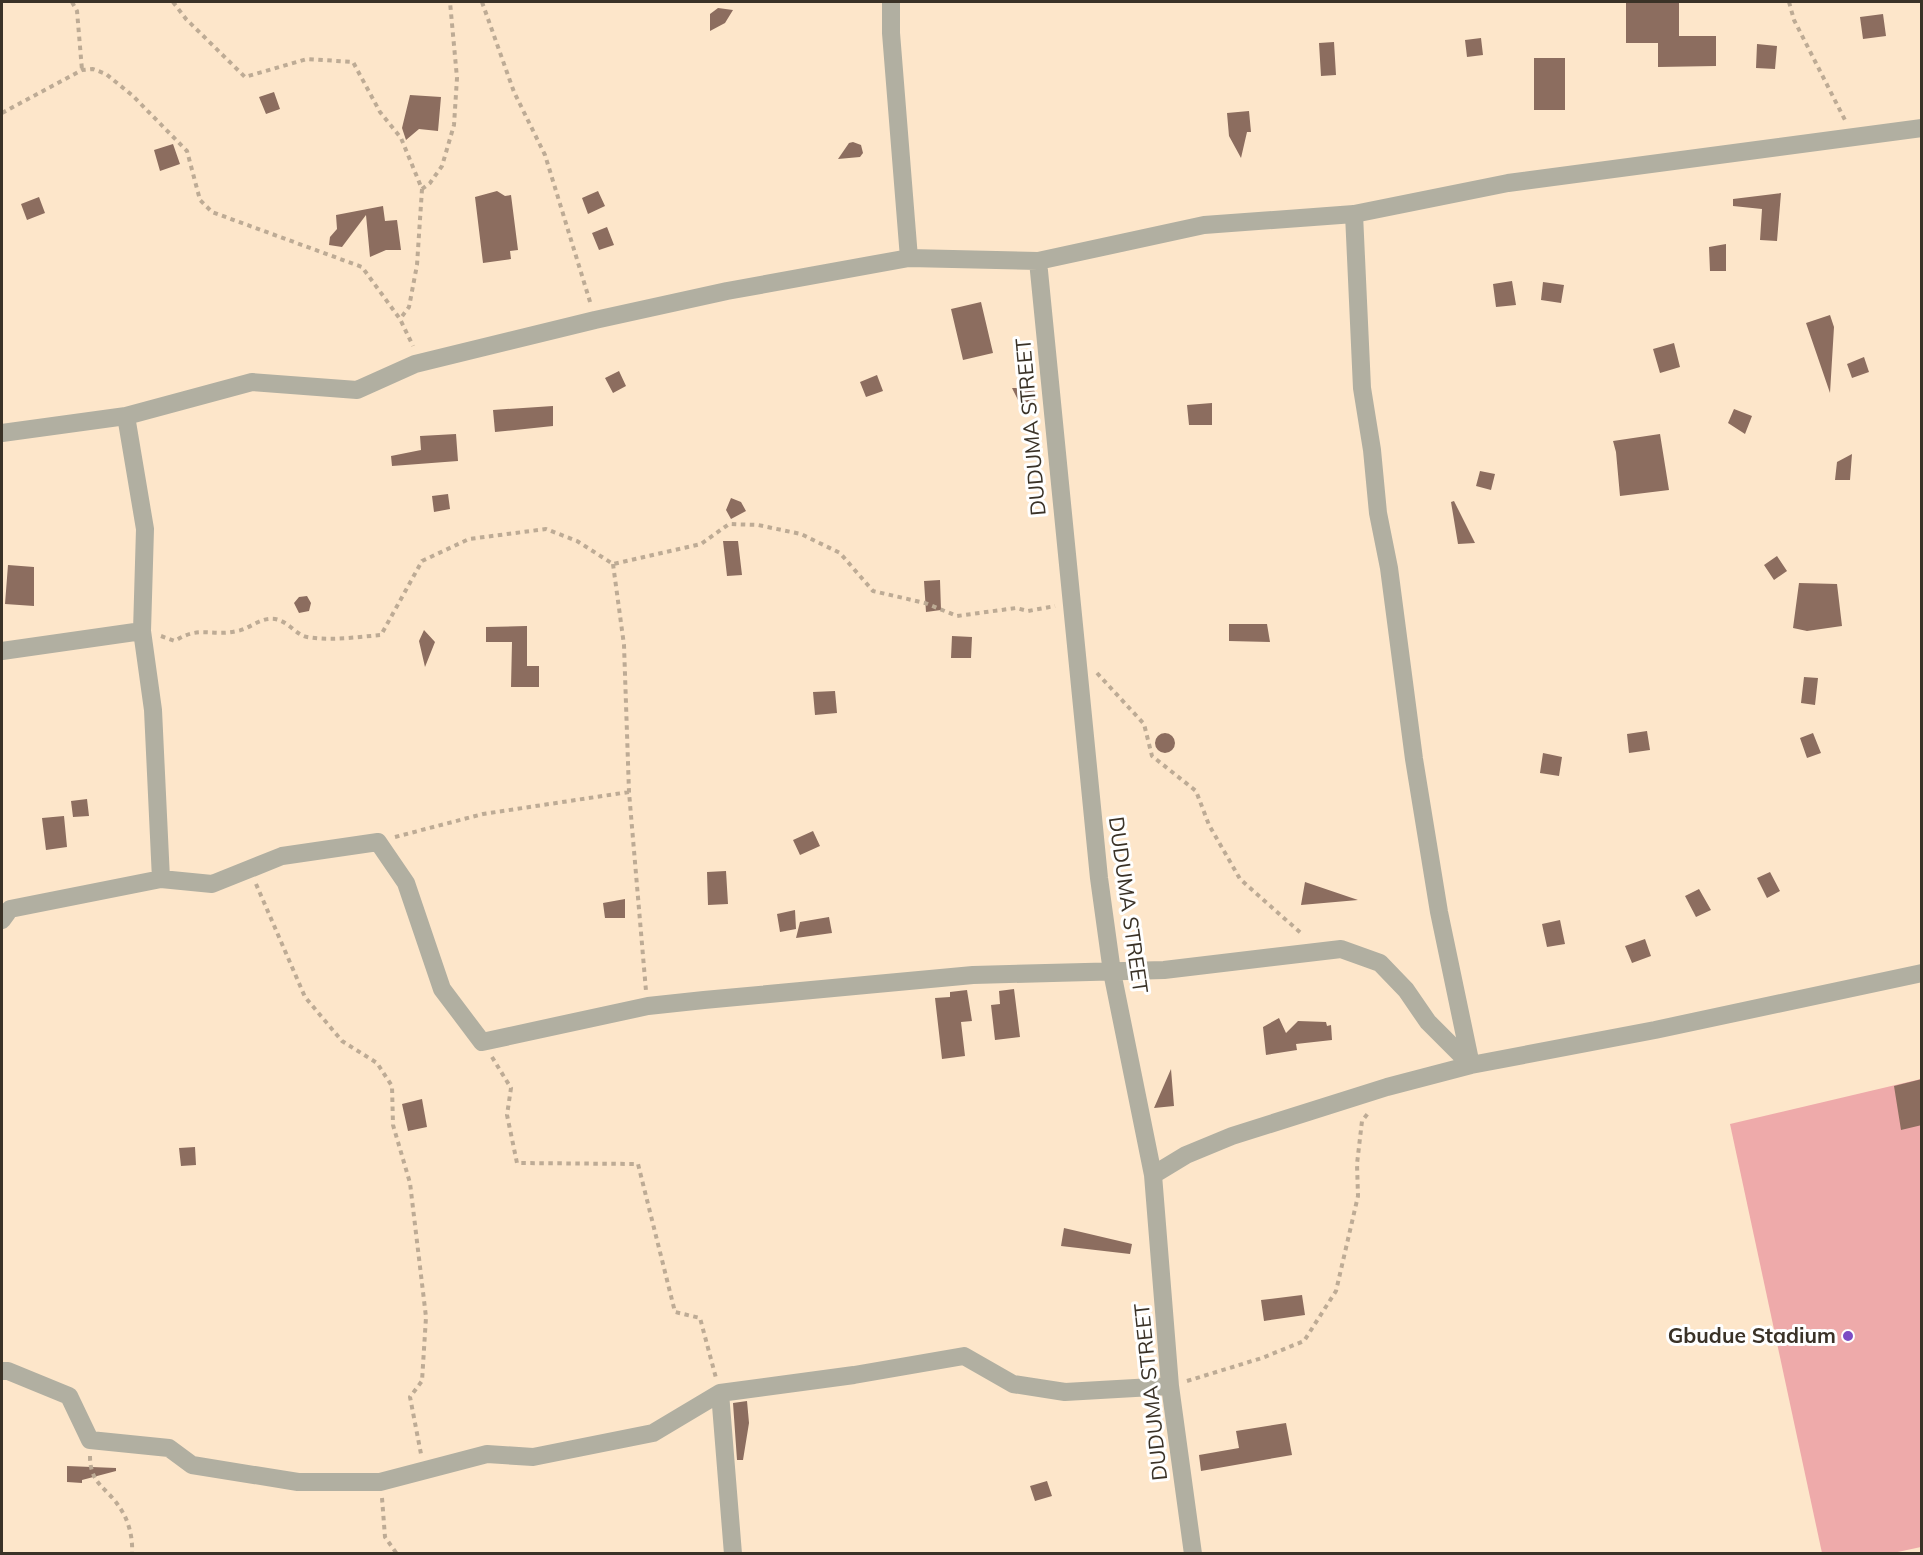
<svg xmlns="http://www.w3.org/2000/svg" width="1923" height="1555" viewBox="0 0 1923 1555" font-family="Mulish,sans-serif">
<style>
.green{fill:#eaa}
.building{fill:#8c6d5f}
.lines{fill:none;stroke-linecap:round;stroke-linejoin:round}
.path{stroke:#bdab95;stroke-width:4;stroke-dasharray:4.5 4.5;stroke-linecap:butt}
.minor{stroke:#b1afa1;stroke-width:18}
.poi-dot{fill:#7d4cc4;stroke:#fff;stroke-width:2}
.labels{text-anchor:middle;stroke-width:6;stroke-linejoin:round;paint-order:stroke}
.street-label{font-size:21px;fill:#3a3227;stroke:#fff}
.poi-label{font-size:21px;font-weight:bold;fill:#3a3227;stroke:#fff;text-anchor:end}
</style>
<rect width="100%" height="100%" fill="#fde6ca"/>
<path class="green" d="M1921,1079V1547L1893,1553H1822L1730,1124Z"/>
<path class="building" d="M1626,2H1679V36H1716V66L1658,67V43H1626Z
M718,8L733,10L725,23L710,31V14Z
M1883,14L1886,36L1863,39L1860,17Z
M1481,38L1483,55L1467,57L1465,40Z
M1334,42L1336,75L1321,76L1319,43Z
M1757,44L1777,46L1775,69L1756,68Z
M1534,58H1565V110H1534Z
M274,92L280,109L266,114L259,97Z
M410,95L441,97L438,131L419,129L406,140L402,128Z
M1249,111L1251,132H1247L1241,158L1229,136L1227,113Z
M853,142L861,145L863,153L860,157L838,159L849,143Z
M173,144L180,164L160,171L154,150Z
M497,191L505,196L511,195L518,250L510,251L511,259L483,263L475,197Z
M598,191L605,206L588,214L582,198Z
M1781,193L1777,241L1760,240L1762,209L1733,206V199Z
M39,197L45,213L27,220L21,204Z
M383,206L385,221L397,220L401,250H386L370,257L366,215L342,247L329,245L330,237L337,229L336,215Z
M607,227L614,245L599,250L592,233Z
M1726,244V271H1710L1709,247Z
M1512,281L1516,305L1496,307L1493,284Z
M1543,282L1564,285L1561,303L1541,300Z
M981,302L993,353L963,360L951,309Z
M1830,315L1834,327L1830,393L1806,323Z
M1674,343L1680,367L1660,373L1653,349Z
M1864,357L1869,372L1852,378L1847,364Z
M619,371L626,386L613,393L605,378Z
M877,375L883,391L866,397L860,382Z
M1012,388H1030L1034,390L1037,395L1034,404L1027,408L1020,404Z
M1212,403V425H1189L1187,405Z
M553,406V426L495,432L493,410Z
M1734,409L1752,416L1745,434L1728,423Z
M456,434L458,461L392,466L391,456L421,450L420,436Z
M1660,434L1669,490L1620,496L1616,452L1613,441Z
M1852,454L1850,480H1835L1837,462Z
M1480,471L1495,474L1491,490L1476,486Z
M448,494L450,509L434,512L432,496Z
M731,498L741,502L746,511L731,519L726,510Z
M1454,501L1475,543L1458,544L1451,502Z
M723,541H738L742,575L727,576Z
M1777,556L1787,571L1774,580L1764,565Z
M8,565L34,567V606L5,604Z
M940,580L941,610L926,612L924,581Z
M1799,583L1837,584L1842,626L1807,631L1793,628Z
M307,596L311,603L309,611L299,613L294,603L299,597Z
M1229,624H1267L1270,642L1229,641Z
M527,626V666H539V687H511L512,642H486V627Z
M424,630L435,642L425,667L419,641Z
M952,636L972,637L971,658H951Z
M1804,677L1818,678L1815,705L1801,703Z
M835,691L837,713L815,715L813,692Z
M1647,731L1650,750L1629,753L1627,734Z
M1155 743a10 10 0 1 1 20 0a10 10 0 1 1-20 0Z
M1813,733L1821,753L1807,758L1800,738Z
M1543,753L1562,757L1559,776L1540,773Z
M87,799L89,816L73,817L71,801Z
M64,816L67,847L46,850L42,818Z
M813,831L820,846L800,855L793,840Z
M726,871L728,904L708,905L707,872Z
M1770,872L1780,891L1767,898L1757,878Z
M1305,882L1358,900L1301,905Z
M1699,889L1711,910L1696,917L1685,896Z
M625,899V918H605L603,903Z
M795,910L796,929L780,932L777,914Z
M829,917L832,933L796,938L800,922Z
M1560,920L1565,944L1547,947L1542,924Z
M1645,939L1651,956L1632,963L1625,946Z
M1014,989L1020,1037L995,1040L991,1005L1000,1004L999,991Z
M967,990L972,1021L961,1022L965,1056L942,1059L935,998L950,997V992Z
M1279,1018L1286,1033L1298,1021L1326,1022L1327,1026L1331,1025L1332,1040L1296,1044L1297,1050L1266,1055L1263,1027Z
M1171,1069L1174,1106L1154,1108Z
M1922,1079V1125L1901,1130L1894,1086Z
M422,1099L427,1127L408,1131L402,1104Z
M195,1147L196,1165L181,1166L179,1148Z
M1064,1228L1132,1244L1130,1254L1061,1246Z
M1302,1295L1305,1315L1264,1321L1261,1300Z
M747,1401L749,1423L743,1460H737L733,1403Z
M1286,1423L1292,1455L1201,1471L1199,1455L1239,1448L1236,1431Z
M67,1466L116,1468V1471L82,1480V1483L67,1482Z
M1047,1481L1052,1496L1035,1501L1030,1486Z"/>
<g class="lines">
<path class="path" d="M72,2L77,11L82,70
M173,2L186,19L245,77L307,59L353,62L380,112L401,138L422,189L417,265L409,307L400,319
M482,2L514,92L545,155L591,305
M1789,2L1794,20L1845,120
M2,113L82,70L93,69L106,74L133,96L187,151L200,200L212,212L362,267L400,319L413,346
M422,189L430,183L442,166L454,125L457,78L450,2
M613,564L624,645L629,792L646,991
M161,636L175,641C199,625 212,637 237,631C250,629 260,617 275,619C288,621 296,635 307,637C331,641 357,637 381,635L422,561L469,539L546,529L577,541L613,564L701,544L729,524L758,525L801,534L840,553L873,591L925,603L957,616L1016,608L1028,611L1055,606
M1097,673L1144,724L1152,756L1196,791L1209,825L1240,879L1303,935
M395,837L483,814L629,792
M256,884L305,997L342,1041L377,1063L392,1086L393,1125L410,1183L426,1317L422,1381L410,1397L421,1454
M492,1057L511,1088L507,1115L517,1163L638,1164L675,1312L700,1318L716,1378
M1187,1381L1262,1358L1304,1341L1336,1291L1358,1196L1357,1164L1362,1121L1369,1112
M90,1456C90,1485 107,1487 120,1508C129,1521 133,1538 132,1554
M382,1498L385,1537L397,1554"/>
<path class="minor" d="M891,2V33L909,258
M1354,214L1362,388L1372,450L1378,513L1389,568L1414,759L1439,912L1471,1065
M1038,261L1099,878L1112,972L1153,1175L1170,1386L1193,1554
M2,433L126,416L252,382L357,390L415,364L595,320L727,291L909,258L1038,261L1204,225L1354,214L1508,183L1922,128
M2,651L142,631
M161,879L212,884L282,856L378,842L406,883L442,989L482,1042L648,1006L704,1000L973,975L1164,970L1341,949L1380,963L1406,990L1428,1022L1471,1065
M2,920L10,909L161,879L153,710L142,631L145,529L126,416
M1153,1175L1186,1155L1232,1136L1387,1087L1471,1065L1655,1030L1922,973
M2,1371H8L69,1396L90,1440L169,1448L192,1465L298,1482H380L487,1454L533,1457L653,1433L720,1393L854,1375L964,1356L1013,1384L1065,1392L1170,1386
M720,1393L733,1554"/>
</g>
<circle class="poi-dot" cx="1848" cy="1336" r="6"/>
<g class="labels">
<g class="street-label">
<text transform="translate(1031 427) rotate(-95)" y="7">DUDUMA STREET</text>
<text transform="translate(1128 905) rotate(82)" y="7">DUDUMA STREET</text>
<text transform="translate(1151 1392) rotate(-96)" y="7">DUDUMA STREET</text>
</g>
<g class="poi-label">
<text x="1836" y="1343">Gbudue Stadium</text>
</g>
</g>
<rect width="1923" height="1555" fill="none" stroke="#3a3227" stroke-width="6"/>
</svg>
